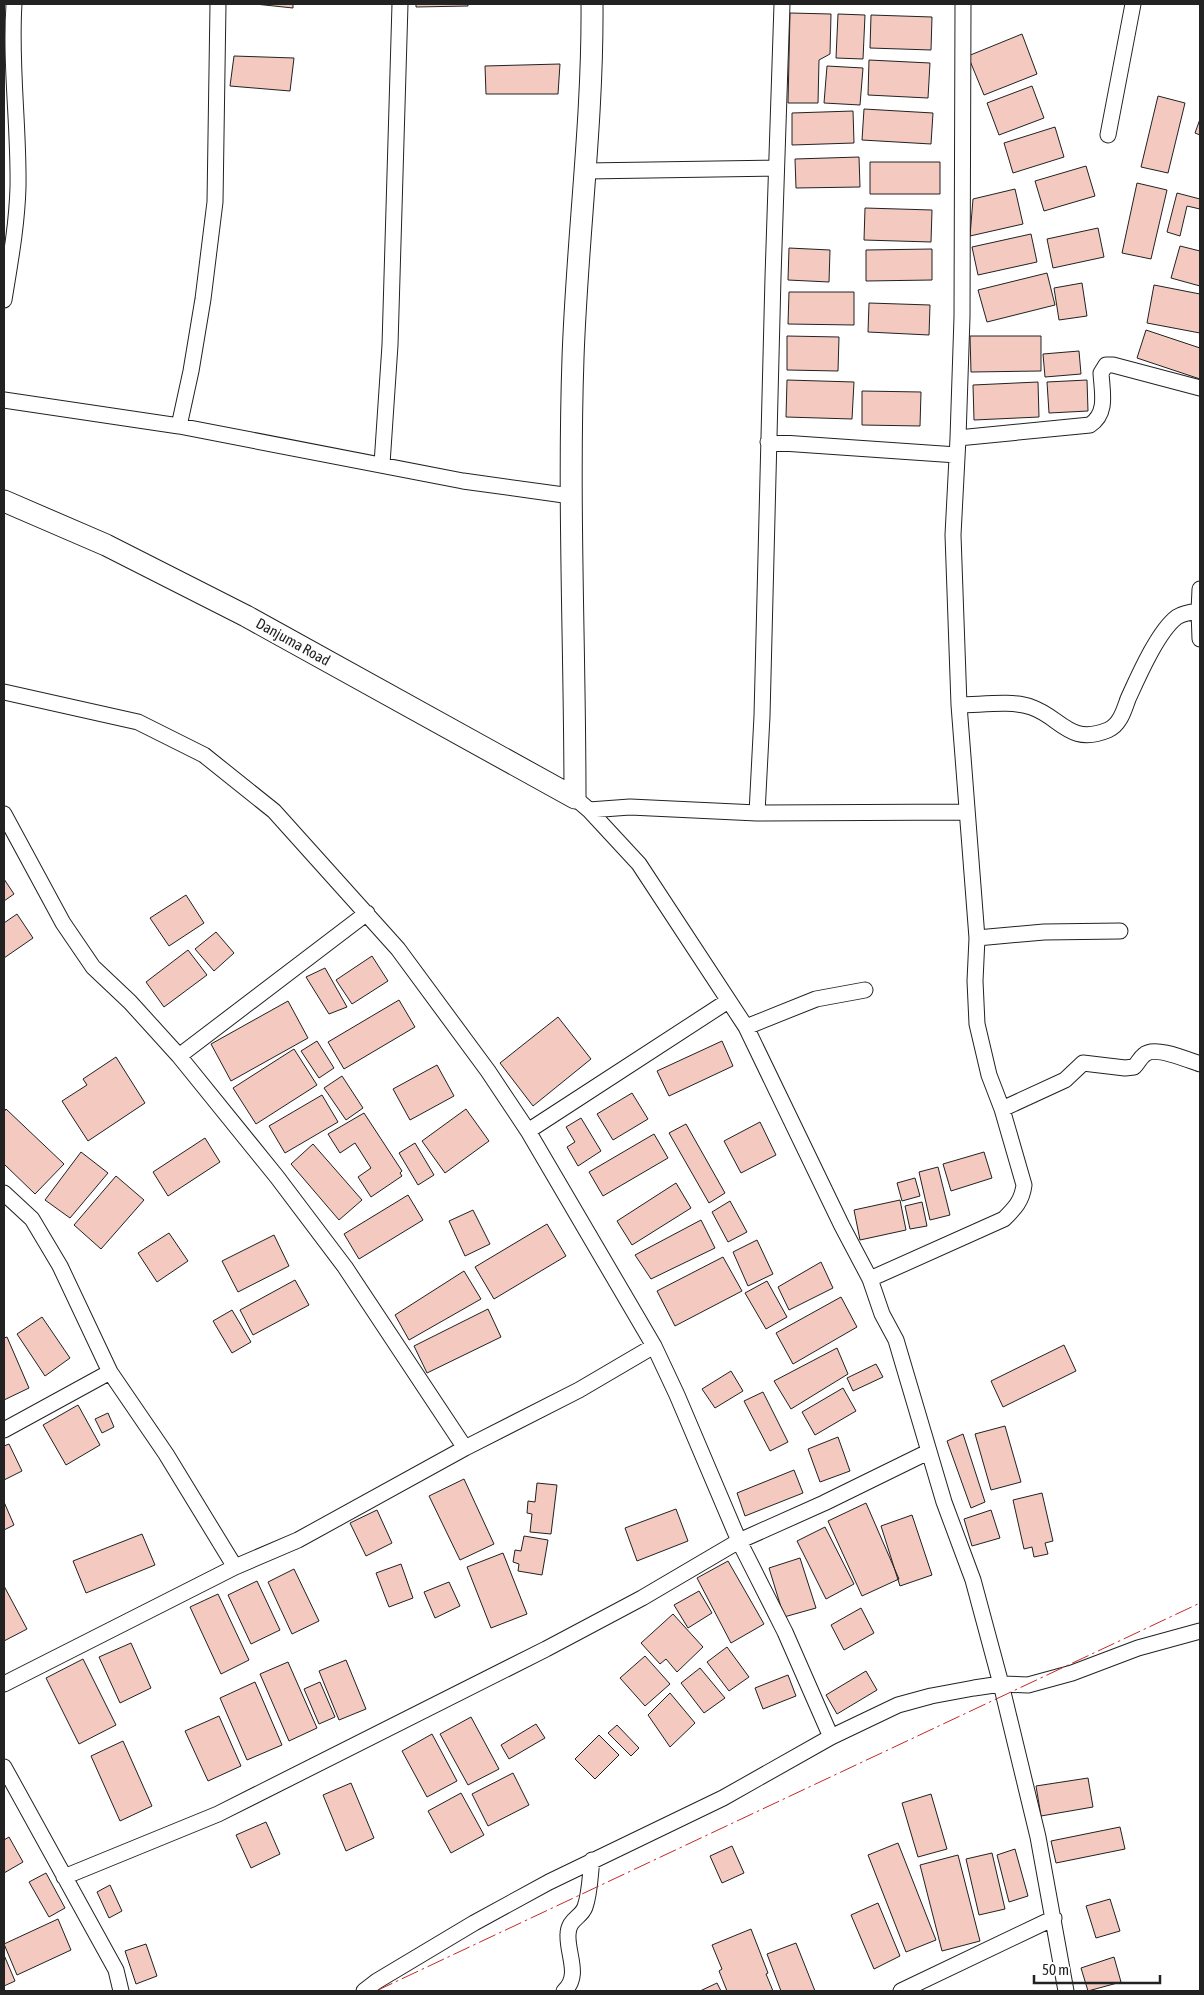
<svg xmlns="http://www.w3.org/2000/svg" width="1204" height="1995" viewBox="0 0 1204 1995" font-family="'Asap Condensed',sans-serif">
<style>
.building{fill:#f3c9c0;stroke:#222}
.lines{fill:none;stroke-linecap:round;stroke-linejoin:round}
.street-casing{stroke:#222;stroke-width:17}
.secondary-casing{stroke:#222;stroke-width:23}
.street{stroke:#fff;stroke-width:15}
.secondary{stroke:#fff;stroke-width:21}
.power{stroke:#c62828;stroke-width:1;stroke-dasharray:18 4 2.5 4;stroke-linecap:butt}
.labels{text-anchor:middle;stroke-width:4;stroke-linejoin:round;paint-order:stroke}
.street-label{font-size:15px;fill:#222;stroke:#fff}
</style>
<rect width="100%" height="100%" fill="#fff"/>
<path class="building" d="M255,4H293V8Z
M416,4H468V6L416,7Z
M790,13L831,14L830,54L819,60L818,103H788Z
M838,14L865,15L863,59L836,58Z
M871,15L932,17L931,50L870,48Z
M1022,34L1037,74L984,95L968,56Z
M234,56L294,58L290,91L230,86Z
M869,60L930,63L928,98L868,95Z
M560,64L558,94H486L485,66Z
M827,66L863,68L860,105L824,103Z
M1032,86L1044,118L999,135L987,103Z
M1158,96L1185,103L1168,173L1141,167Z
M864,109L933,113L931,144L862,140Z
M853,111L854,143L792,145V113Z
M1200,119V135L1195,133Z
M1055,127L1064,157L1013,173L1004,143Z
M859,157L860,187L796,188L795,159Z
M870,162H940V194H870Z
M1086,166L1095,196L1044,211L1035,181Z
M1137,183L1167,190L1151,259L1122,253Z
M1015,189L1023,224L970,236L973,199Z
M1177,193L1200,199V209L1187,206L1180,236L1167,232Z
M865,208L932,210L931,242L864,240Z
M1098,228L1104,257L1053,268L1047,239Z
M1031,234L1037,262L978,275L972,247Z
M1180,246L1200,251V286L1171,278Z
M789,248L830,250L829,282L788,280Z
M932,249V280L866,281V250Z
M1047,273L1055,305L987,322L978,290Z
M1082,283L1087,316L1059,320L1054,288Z
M1154,285L1200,294V333L1147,323Z
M789,292H854V325L788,324Z
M869,303L930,305L929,335L868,332Z
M1146,330L1200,348V379L1137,358Z
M787,336L839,337L838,371L787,370Z
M970,336H1041V371L971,372Z
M1079,351L1081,374L1045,377L1043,354Z
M787,380L854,382L852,419L786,417Z
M1087,380L1088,411L1049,413L1047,382Z
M1038,382L1039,417L974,420L973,385Z
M862,391L921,392L920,426L862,425Z
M4,879L14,894L4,901Z
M186,895L204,923L169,946L150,918Z
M17,914L33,938L4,958V923Z
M216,932L234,953L214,971L195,949Z
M188,950L207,975L164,1007L146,982Z
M372,956L388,981L352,1004L336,980Z
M325,968L347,1007L329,1014L306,977Z
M399,1000L415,1027L344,1069L328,1042Z
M288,1001L308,1038L231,1081L211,1044Z
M558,1017L591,1059L533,1106L500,1063Z
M317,1041L334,1068L319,1078L301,1051Z
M722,1041L733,1066L669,1096L657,1071Z
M294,1049L317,1085L256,1124L233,1088Z
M116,1057L145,1103L88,1141L62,1101L87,1085L83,1079Z
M437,1065L454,1096L410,1120L393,1089Z
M342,1076L363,1108L346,1120L324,1088Z
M632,1093L648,1119L613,1140L597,1114Z
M322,1095L338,1122L285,1153L269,1126Z
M6,1109L64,1164L35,1194L4,1164V1112Z
M466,1109L489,1141L445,1173L422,1141Z
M364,1113L402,1171L400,1173L402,1176L371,1197L358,1177L371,1168L355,1143L340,1153L328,1134Z
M581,1118L601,1151L578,1166L567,1147L575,1142L566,1127Z
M760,1122L776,1155L741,1173L724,1141Z
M686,1124L725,1193L709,1203L669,1133Z
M654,1134L668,1158L603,1196L589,1172Z
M205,1138L220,1162L168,1196L153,1172Z
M415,1143L434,1175L418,1185L399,1153Z
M313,1144L362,1200L339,1220L291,1164Z
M81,1152L108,1173L70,1218L45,1200Z
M984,1152L992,1178L951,1191L943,1164Z
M938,1167L950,1215L930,1220L919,1172Z
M116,1176L144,1200L101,1249L74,1225Z
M915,1178L920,1196L902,1201L897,1183Z
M676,1183L691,1208L632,1245L617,1221Z
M408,1195L423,1220L359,1259L344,1234Z
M900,1200L906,1230L860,1240L854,1210Z
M730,1201L747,1232L728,1242L712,1212Z
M922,1202L927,1226L910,1229L905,1206Z
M473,1210L490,1244L465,1256L449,1221Z
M701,1220L715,1248L651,1279L635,1255Z
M547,1224L566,1256L494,1299L475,1267Z
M169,1233L188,1261L157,1282L138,1253Z
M274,1235L289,1266L238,1292L222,1261Z
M757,1240L773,1274L748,1286L733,1252Z
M723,1257L742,1291L675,1326L657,1291Z
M821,1262L833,1288L789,1310L778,1287Z
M464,1271L481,1299L409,1340L395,1315Z
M295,1280L309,1305L253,1335L240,1310Z
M767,1281L787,1317L766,1329L745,1293Z
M841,1297L857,1327L793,1364L776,1333Z
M488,1309L501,1337L427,1373L414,1346Z
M232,1310L251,1342L232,1353L213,1321Z
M42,1317L70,1358L45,1376L17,1334Z
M7,1337L29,1388L4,1400V1338Z
M1064,1345L1076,1371L1003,1407L991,1381Z
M837,1348L848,1374L791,1409L774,1381Z
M876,1364L883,1377L853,1391L847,1378Z
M731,1371L743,1391L715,1408L702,1389Z
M843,1388L856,1411L815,1435L802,1412Z
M763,1392L788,1442L770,1451L744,1401Z
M78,1405L100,1445L66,1465L43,1425Z
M108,1413L114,1427L102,1433L95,1419Z
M1005,1426L1021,1482L991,1490L975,1434Z
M963,1434L985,1502L971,1508L947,1441Z
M838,1437L850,1471L820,1482L808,1449Z
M9,1444L22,1471L4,1480V1446Z
M794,1470L803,1493L745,1516L737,1493Z
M464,1479L494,1544L460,1560L429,1496Z
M537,1483L557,1485L551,1534L530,1532L532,1514L527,1513L528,1501L535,1502Z
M1042,1493L1053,1541L1045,1543L1048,1554L1034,1557L1032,1547L1024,1549L1013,1500Z
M4,1502L14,1525L4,1530Z
M866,1503L899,1579L862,1596L828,1521Z
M676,1509L688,1541L637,1561L625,1528Z
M377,1510L392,1543L366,1556L350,1523Z
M991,1510L1000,1538L972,1546L964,1519Z
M912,1515L932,1575L900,1586L881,1526Z
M825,1527L854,1584L826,1599L797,1541Z
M142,1534L155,1565L86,1593L73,1561Z
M524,1536L548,1540L542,1575L518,1571L519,1564L513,1562L515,1550L521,1551Z
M503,1553L527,1614L491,1628L467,1567Z
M800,1558L816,1608L784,1617L769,1568Z
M728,1561L764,1624L731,1643L697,1578Z
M401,1564L413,1598L389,1607L376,1573Z
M294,1569L319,1621L292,1634L268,1582Z
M257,1581L280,1630L251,1644L228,1595Z
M449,1582L460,1606L435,1618L424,1592Z
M4,1586L27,1629L4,1641Z
M699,1591L712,1613L688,1628L674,1605Z
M218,1594L249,1660L221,1674L190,1607Z
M861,1608L874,1633L844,1650L831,1625Z
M673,1614L703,1647L677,1672L666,1659L660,1664L641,1643Z
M131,1643L151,1688L120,1703L99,1657Z
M727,1647L749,1677L729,1691L707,1662Z
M645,1656L670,1684L645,1706L620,1678Z
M83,1659L116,1725L79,1744L46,1678Z
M346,1660L366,1709L339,1720L319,1671Z
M288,1662L317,1728L289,1741L260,1674Z
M700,1668L725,1698L704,1713L681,1683Z
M866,1671L877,1690L837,1714L826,1695Z
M788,1675L796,1696L763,1709L755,1688Z
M255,1682L282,1745L247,1760L220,1698Z
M320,1682L335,1717L319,1724L304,1689Z
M670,1693L695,1723L670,1747L648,1715Z
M219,1716L241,1766L208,1781L185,1731Z
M471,1717L499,1769L468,1785L440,1734Z
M536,1724L545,1738L509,1759L501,1745Z
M617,1725L639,1748L631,1756L608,1733Z
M432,1734L457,1781L427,1797L402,1751Z
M599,1735L619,1755L595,1779L575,1759Z
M123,1741L152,1806L120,1821L91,1756Z
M513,1773L529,1805L488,1826L472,1794Z
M1088,1778L1093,1807L1041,1816L1036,1786Z
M351,1783L374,1838L346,1851L323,1795Z
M461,1793L484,1835L451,1853L428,1811Z
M931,1794L947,1849L918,1857L902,1803Z
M266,1822L280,1854L251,1868L236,1835Z
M1120,1827L1125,1849L1056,1863L1051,1841Z
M9,1837L23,1862L4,1873V1840Z
M898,1843L936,1940L906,1952L868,1855Z
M732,1846L744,1873L722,1883L710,1856Z
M1015,1849L1028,1896L1009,1902L997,1855Z
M992,1853L1005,1909L979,1915L966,1859Z
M958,1855L980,1941L942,1951L920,1865Z
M46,1873L65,1908L49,1917L29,1882Z
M110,1885L122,1911L109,1918L97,1892Z
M1110,1899L1120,1931L1096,1938L1086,1906Z
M878,1903L900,1956L874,1969L851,1915Z
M58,1919L71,1950L17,1975L4,1944Z
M751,1929L768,1973L766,1974L773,1991H727L719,1971L722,1969L712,1945Z
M796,1943L815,1991H781L767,1954Z
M146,1944L157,1976L136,1984L125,1951Z
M4,1955L15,1981L4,1986Z
M1114,1957L1121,1982L1088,1991L1081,1968Z
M717,1983L721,1991H700Z"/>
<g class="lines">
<g class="street-casing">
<path id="street" d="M1108,135L1133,4
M586,171L776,168
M4,300C10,263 17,225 18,187C19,126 10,65 14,4
M4,400L179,426L463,481L571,496
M179,426L191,371L203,299L215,202L218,4
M958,438L1090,425C1108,413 1102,392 1101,373L1106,365H1113L1200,388
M768,442L957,455
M382,464L390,345L400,4
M1200,589L1199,611L1200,639
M4,692L138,722L204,755L274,811L398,949L488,1071L528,1131L654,1346L677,1395L739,1541L785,1632L831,1737
M959,705C980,705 1012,700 1031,707C1061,717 1069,746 1108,730C1120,725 1124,710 1128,699C1138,677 1158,631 1177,617C1183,613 1191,612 1199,611
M575,798L589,810L639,864L746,1027L842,1226L870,1279L882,1314L896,1340L944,1502L973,1580L1001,1684L1038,1837L1066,1991
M589,810L630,807L757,813L967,812
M757,813L762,716L773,277L782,4
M4,814L63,923L93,967L130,1002L179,1056L277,1177L345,1267L465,1448
M977,938L1044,932L1120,931
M746,1027L816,999L865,990
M179,1056L367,913
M1002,1109L1065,1080L1083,1063L1125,1068L1134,1067C1138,1063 1140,1058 1144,1055C1154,1045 1188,1060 1200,1064
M528,1131L728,1001
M4,1193L32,1219L60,1266L110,1372L166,1454L235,1567
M870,1279L1004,1219C1015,1208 1022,1201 1024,1185L1002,1109L989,1075L977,1024L975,981L977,938L959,705L953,535L958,438L962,317L963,4
M4,1430L110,1372
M4,1684L235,1567L298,1540L465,1448L579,1390L654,1346
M4,1767L116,1970L121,1991
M64,1877L218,1814L546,1649L642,1598L739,1541L824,1503L928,1452
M364,1991L377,1981L474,1923L549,1882L723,1798L831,1737L898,1705L931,1696L974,1688L1001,1684L1028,1685L1072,1673L1138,1648L1200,1631
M564,1991C581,1976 567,1954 568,1935C568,1919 581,1918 585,1907C590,1893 590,1875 592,1860
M901,1991L1054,1918"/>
</g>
<g class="secondary-casing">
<path id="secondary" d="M4,501L106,545L246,616L575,798C575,651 568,505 573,358C577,240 593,122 592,4"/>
</g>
<use href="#street" class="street"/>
<use href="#secondary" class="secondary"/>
<path class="power" d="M376,1991L1200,1603"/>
</g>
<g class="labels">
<g class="street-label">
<text transform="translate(293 642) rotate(29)" y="5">Danjuma Road</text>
</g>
</g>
<rect width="1204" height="1995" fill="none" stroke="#222222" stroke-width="10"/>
<path d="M1034 1975v8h126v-8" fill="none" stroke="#222222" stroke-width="2.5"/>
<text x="1042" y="1975" font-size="15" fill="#222222" stroke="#ffffff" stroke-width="4" paint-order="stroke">50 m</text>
</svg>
